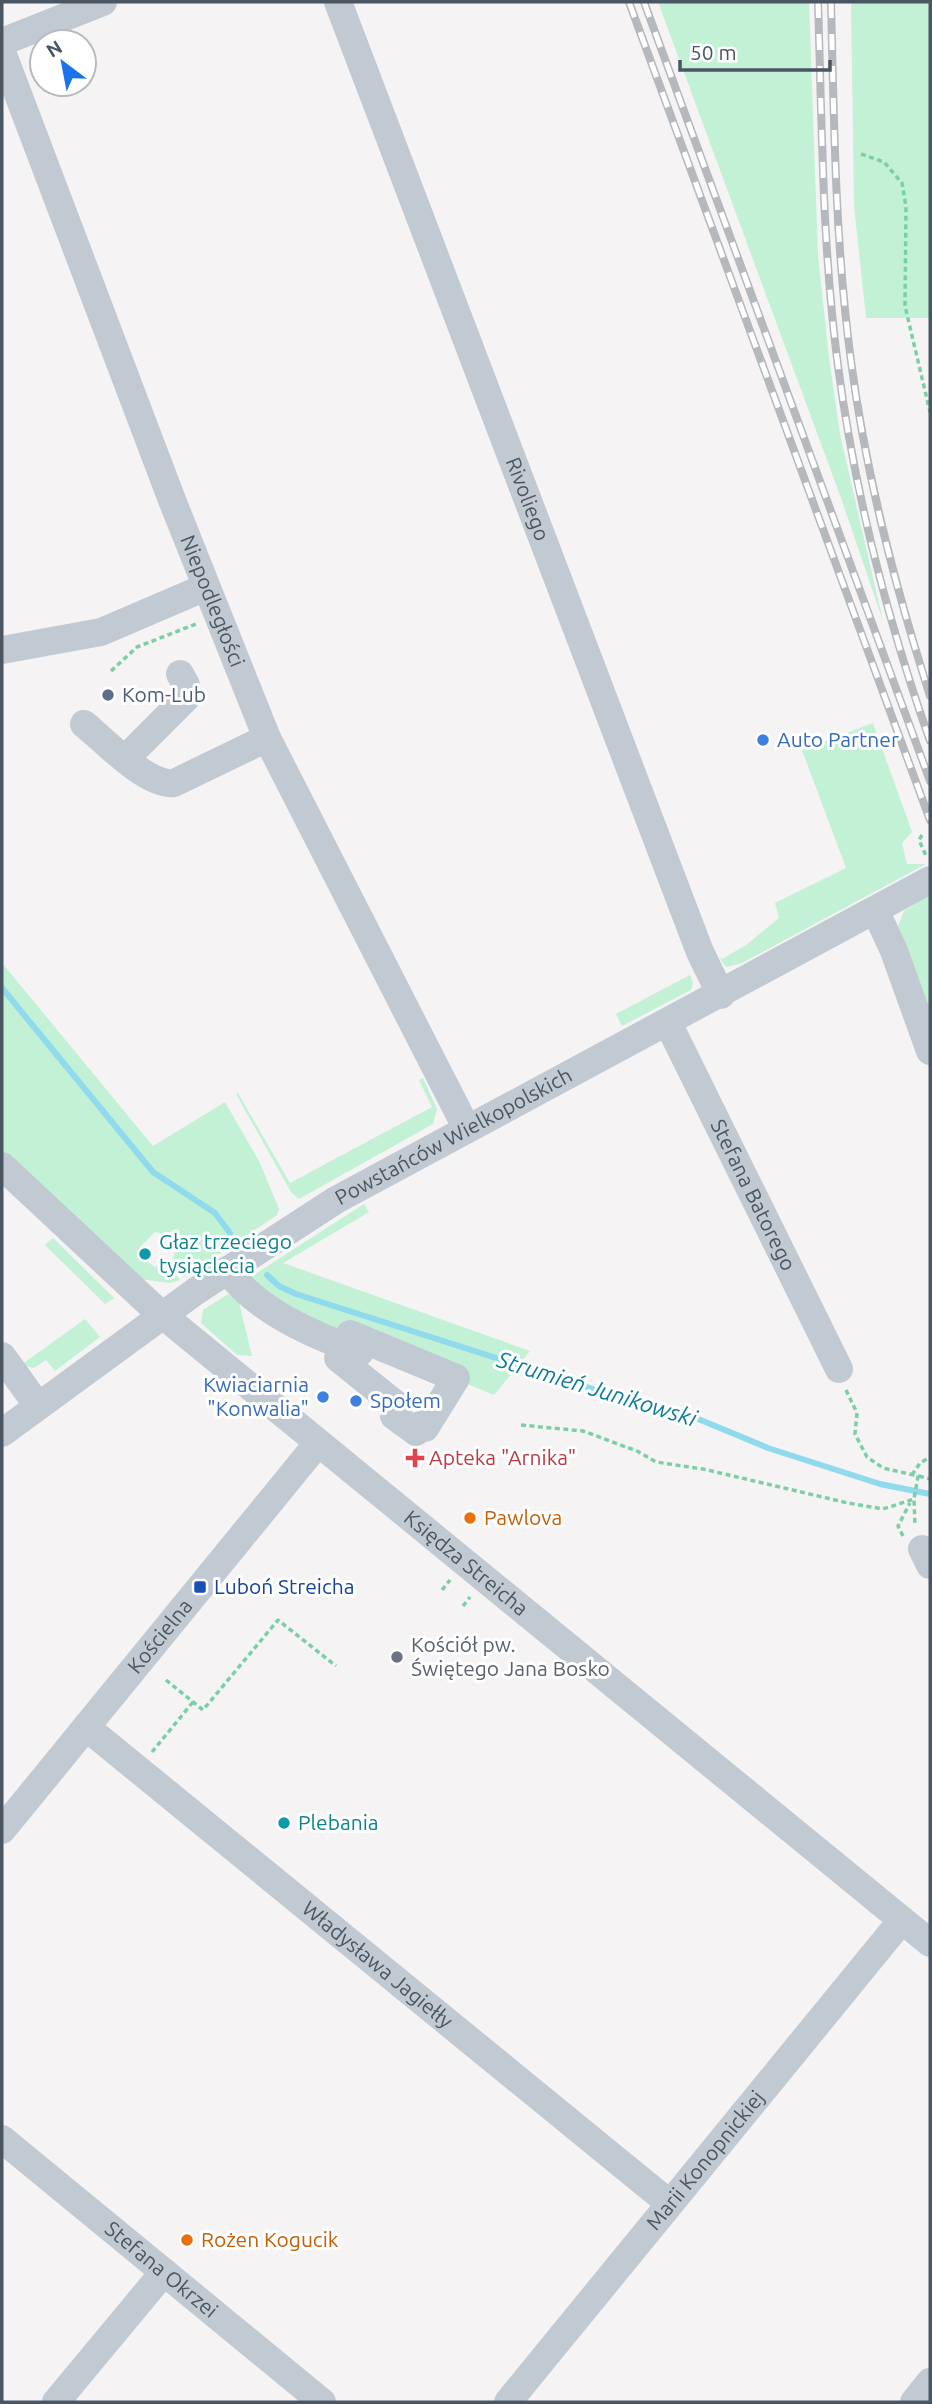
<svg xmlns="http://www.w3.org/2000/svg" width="932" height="2404" viewBox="0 0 932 2404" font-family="Ubuntu,sans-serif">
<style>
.green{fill:#c3f1d5}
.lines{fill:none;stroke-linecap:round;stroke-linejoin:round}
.stream{stroke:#90daee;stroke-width:6}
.path{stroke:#7ad0a6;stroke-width:3.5;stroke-dasharray:5 3.5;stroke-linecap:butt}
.minor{stroke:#c1cad2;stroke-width:28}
.rail-casing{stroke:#b5b8bd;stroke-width:8}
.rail{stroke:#fff;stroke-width:5;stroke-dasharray:16;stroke-linecap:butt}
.service-dot{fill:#5c6f8a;stroke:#fff;stroke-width:2.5}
.shop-dot{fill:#3f7fe0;stroke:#fff;stroke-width:2.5}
.culture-dot{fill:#0f9aa8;stroke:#fff;stroke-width:2.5}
.health-dot{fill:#e0444e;stroke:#fff;stroke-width:2.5}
.food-dot{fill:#e8710a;stroke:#fff;stroke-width:2.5}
.transit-dot{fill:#1a4fb4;stroke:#fff;stroke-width:2.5}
.worship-dot{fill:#6b7280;stroke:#fff;stroke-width:2.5}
.labels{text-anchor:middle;stroke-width:6;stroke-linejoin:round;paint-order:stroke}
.street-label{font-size:21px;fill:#4a5661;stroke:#fff}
.service-label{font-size:21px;fill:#4e5e75;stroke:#fff;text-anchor:start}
.shop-label{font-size:21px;fill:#366cbe;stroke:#fff;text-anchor:start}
.culture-label{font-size:21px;fill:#0d838f;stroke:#fff;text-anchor:start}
.health-label{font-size:21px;fill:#be3a42;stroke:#fff;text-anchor:start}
.food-label{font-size:21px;fill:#c56008;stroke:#fff;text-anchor:start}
.transit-label{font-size:21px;fill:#164399;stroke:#fff;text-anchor:start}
.worship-label{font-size:21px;fill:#5b616d;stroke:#fff;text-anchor:start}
.water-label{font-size:23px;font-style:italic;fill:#0c7c9b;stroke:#fff}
</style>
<rect width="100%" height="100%" fill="#f5f3f3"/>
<path class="green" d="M658,2H809L818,255L829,358L840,434L883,621L841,498Z
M851,2H930V318H866L854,206Z
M873,723L912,832L902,843L907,864H926L742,963L726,967L719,957L722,959L746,945L779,918L775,903L846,868L802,750Z
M930,895V1029L898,926L904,911Z
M2,963L153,1146L225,1102L260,1163L279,1209L277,1215L185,1277L172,1261L177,1247L173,1236L155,1232L141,1246L143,1259L155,1267L168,1264L180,1280L170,1283L139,1279L2,1151Z
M690,975L693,983L691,990L622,1026L616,1014Z
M423,1078L437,1109L433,1124L299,1199L291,1192L236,1094L238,1093L290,1183L432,1107L419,1080Z
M364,1204L369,1212L283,1263L530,1351L494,1395L295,1313L249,1278Z
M53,1238L114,1298L105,1304L45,1245Z
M228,1294L238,1298L252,1356L237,1355L201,1323L203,1310Z
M85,1319L100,1337L55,1371L46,1360L34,1368L21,1365Z"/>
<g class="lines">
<path class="stream" d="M2,988L153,1172L215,1213L230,1233
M267,1275L279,1286L296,1294L643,1405L679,1411L768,1448L880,1484L930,1494"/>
<path class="path" d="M861,154L884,162L902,183L906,207L905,306L930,412
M111,671L137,647L196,624
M922,835L919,840L927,858
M170,1263L179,1275
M846,1390L857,1413L855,1434L867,1457L883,1468L918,1476L914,1499L915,1526
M521,1425L583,1431L637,1451L656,1462L703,1469L848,1503L883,1509L914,1499
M912,1475L920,1463L930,1457
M919,1476L930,1479
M903,1536L898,1526L910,1503
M442,1590L450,1580
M463,1606L470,1597
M166,1680L203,1710L278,1620L336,1666
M152,1752L193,1702"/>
<g class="minor">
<path id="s1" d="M338,2L700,952L721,995"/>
<path d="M2,42L103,2"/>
<path id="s2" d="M2,52L172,500L267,738L467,1129"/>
<path d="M2,650L101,632L206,587"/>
<path d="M84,724C105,741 147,786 174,783L267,738"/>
<path d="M126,758L186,698V685L180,674"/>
<path d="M876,912L894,951L930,1051"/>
<path id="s3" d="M668,1023L839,1369"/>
<path id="s4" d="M2,1166L154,1308L930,1943"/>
<path d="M227,1270C257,1311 313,1335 360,1352"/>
<path d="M350,1334L456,1378L425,1428L420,1425L416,1432L394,1416L399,1407L338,1358Z"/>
<path d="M2,1356L38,1406"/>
<path id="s5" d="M2,1433L196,1291L336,1200L930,880"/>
<path d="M922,1549L930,1565"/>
<path id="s6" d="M86,1727L669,2203"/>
<path id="s7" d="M2,1830L318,1443"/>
<path id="s8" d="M2,2139L322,2402"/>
<path d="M56,2402L164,2272"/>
<path id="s9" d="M508,2402L902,1920"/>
<path d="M914,2402L930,2382"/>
</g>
<g class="rail-casing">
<path id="rail" d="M629,2L930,820
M644,2L930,781
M818,2C822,123 822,245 838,366C855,494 887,619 930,741
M831,2C834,122 835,242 851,361C866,476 895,586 930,696"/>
</g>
<use href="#rail" class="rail"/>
</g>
<circle class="service-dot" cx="108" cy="695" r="7"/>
<g class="shop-dot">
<circle cx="763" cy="740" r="7"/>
<circle cx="323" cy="1397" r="7"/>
<circle cx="356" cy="1401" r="7"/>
</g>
<g class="culture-dot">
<circle cx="145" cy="1254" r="7"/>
<circle cx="284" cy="1823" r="7"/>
</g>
<path class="health-dot" d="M411.5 1447.5h7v7h7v7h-7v7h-7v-7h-7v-7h7z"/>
<g class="food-dot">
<circle cx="470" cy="1518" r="7"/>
<circle cx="187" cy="2240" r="7"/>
</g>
<rect class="transit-dot" x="193" y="1580" width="14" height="14" rx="3.5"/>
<circle class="worship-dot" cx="397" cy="1657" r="7"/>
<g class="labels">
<g class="street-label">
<text dy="7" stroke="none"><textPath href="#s1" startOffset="532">Rivoliego</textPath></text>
<text dy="7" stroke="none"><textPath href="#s2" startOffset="588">Niepodległości</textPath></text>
<text dy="7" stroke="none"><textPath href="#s5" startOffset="541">Powstańców Wielkopolskich</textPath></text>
<text dy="7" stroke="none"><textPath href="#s3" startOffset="192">Stefana Batorego</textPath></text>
<text dy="7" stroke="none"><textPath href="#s4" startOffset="611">Księdza Streicha</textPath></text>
<text dy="7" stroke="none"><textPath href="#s7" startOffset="250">Kościelna</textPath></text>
<text dy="7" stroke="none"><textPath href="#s6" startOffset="376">Władysława Jagiełły</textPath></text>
<text dy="7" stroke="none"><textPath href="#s9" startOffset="312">Marii Konopnickiej</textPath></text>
<text dy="7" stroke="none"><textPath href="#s8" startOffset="206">Stefana Okrzei</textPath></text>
</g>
<g class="service-label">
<text x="122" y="702">Kom-Lub</text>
</g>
<g class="shop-label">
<text x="777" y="747">Auto Partner</text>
<text x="309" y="1392" text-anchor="end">Kwiaciarnia<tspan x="309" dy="24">"Konwalia"</tspan></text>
<text x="370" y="1408">Społem</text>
</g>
<g class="culture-label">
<text x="159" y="1249">Głaz trzeciego<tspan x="159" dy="24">tysiąclecia</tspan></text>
<text x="298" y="1830">Plebania</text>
</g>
<g class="health-label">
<text x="429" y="1465">Apteka "Arnika"</text>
</g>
<g class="food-label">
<text x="484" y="1525">Pawlova</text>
<text x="201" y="2247">Rożen Kogucik</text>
</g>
<g class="transit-label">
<text x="214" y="1594">Luboń Streicha</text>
</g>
<g class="worship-label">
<text x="411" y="1652">Kościół pw.<tspan x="411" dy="24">Świętego Jana Bosko</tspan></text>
</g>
<g class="water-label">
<text transform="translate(597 1389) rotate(17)" y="8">Strumień Junikowski</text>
</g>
</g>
<rect width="932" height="2404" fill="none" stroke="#4a5661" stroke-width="7"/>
<g transform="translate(63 63) rotate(328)"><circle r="33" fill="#ffffff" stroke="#b7bbc0" stroke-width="2"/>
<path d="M0-5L12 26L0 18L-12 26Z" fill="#1a73e8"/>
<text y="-10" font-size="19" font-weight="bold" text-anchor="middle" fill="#4a5661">N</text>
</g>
<path d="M680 60v10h150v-10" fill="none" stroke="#4a5661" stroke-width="3.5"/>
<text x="690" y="60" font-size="21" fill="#4a5661" stroke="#ffffff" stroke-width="5" paint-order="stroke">50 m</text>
</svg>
